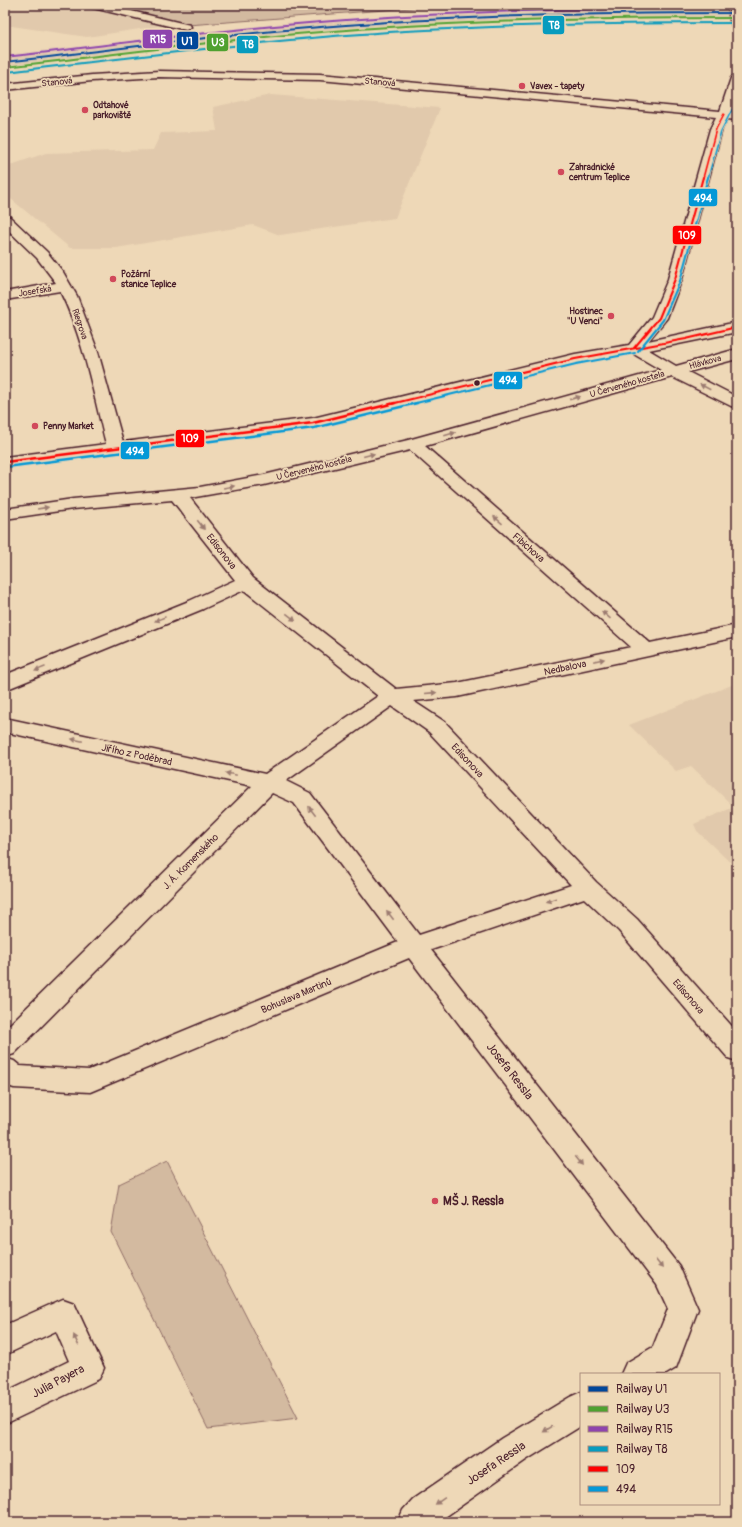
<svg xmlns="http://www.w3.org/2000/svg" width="742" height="1527" viewBox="0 0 742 1527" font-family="Pangolin,sans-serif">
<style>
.built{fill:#e1c9ac}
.green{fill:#d3baa0;stroke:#8e6c66}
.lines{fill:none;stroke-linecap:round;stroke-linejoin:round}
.street-casing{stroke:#4a1f2b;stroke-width:3}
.street{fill:#eed8b7;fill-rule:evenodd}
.bus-1-far2-casing{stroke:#eed8b7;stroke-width:3}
.bus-1-far1-casing{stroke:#eed8b7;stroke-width:4}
.bus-1-casing{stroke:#eed8b7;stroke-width:5}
.bus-2-far2-casing{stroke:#eed8b7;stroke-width:3}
.bus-2-far1-casing{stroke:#eed8b7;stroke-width:4}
.bus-2-casing{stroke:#eed8b7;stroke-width:5}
.bus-1-far2{stroke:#f00;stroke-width:1.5}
.bus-1-far1{stroke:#f00;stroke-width:2}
.bus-1{stroke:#f00;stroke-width:2.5}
.bus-2-far2{stroke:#0498d7;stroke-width:1.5}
.bus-2-far1{stroke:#0498d7;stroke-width:2}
.bus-2{stroke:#0498d7;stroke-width:2.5}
.rail-1-casing{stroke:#eed8b7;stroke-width:3.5}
.rail-2-casing{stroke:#eed8b7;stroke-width:3.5}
.rail-3-casing{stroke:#eed8b7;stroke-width:3.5}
.rail-4-casing{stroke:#eed8b7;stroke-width:3.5}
.rail-1{stroke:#00479a;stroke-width:2}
.rail-2{stroke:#4fa130;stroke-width:2}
.rail-3{stroke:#8e44ad;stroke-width:2}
.rail-4{stroke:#079bbe;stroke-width:2}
.oneway{fill:#9c7c71}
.poi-dot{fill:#d1495b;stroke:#eed8b7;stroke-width:1.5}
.bus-dot{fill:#4a1f2b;stroke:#eed8b7;stroke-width:1.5}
.labels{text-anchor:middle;stroke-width:3.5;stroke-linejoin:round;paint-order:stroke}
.far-street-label{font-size:9px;fill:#4a1f2b;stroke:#eed8b7}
.far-poi-label{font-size:9px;font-weight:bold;fill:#4a1f2b;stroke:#eed8b7;text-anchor:start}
.street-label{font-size:10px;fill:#4a1f2b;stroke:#eed8b7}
.near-street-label{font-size:12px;fill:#4a1f2b;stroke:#eed8b7}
.near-poi-label{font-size:12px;font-weight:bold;fill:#4a1f2b;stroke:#eed8b7;text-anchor:start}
.line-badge{stroke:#eed8b7;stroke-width:1.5}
.badge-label{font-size:11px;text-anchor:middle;font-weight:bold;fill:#fff}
</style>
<rect width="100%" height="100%" fill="#eed8b7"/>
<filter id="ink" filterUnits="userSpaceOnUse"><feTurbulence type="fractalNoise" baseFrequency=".025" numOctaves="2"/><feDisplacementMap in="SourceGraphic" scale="8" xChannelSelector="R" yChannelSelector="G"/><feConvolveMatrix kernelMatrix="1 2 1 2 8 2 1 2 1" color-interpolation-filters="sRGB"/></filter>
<g filter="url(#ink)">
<path class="built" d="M5,5H77L166,25L87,37L5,25Z
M679,6H737V17L568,18L405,26L230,40L5,67V55L285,23L506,10Z
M271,95L440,108L395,218L280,235L253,225L116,248H70L5,194V167L46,153L153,150L161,133L217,131L213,107Z
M737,683V869L697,831L694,824L734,807L691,766L676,771L629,725Z"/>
<path class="green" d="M134,5H451L188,25L121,10Z
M167,1161L298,1418L208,1429L111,1232L119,1184Z"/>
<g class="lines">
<g class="street-casing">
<path id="street" d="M88,5H106L190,25L191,27L186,30L89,7Z
M729,5H737V29L733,28L729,18Z
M159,71L320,74L720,111L731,78L733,76L737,75V97L731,112H737V120L727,119L722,129L682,279L667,318L648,341L737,322V332L649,350L676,366L737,349V359L688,372L737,397V408L731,406L672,377L425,446L650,643L737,625V637L457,697L413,701L445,722L596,882L637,919L737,1032V1061L728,1058L619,931L584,898L431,950L679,1266L698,1309L676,1368L666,1374H621L626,1363L653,1347L668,1309L657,1285L409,958L90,1092L14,1088L5,1085V1058L14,1061L20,1066L89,1070L398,942L294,803L272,793L14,1054L5,1057V1029L252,786L5,732V718L265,774L378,696L244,590L203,609L5,690V675L189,601L235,580L172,500L73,509L5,519V509L73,499L200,487L264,475L408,440L661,370L632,353L575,364L313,428L5,467V457L106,444C93,393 84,339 60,291L5,300V292L56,283L37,258L5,227V216L10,217L47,252L63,272L77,296L98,352L123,442L313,418L575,354L629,345L652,317L668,279L710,129L716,117L320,80L159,77L92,81L5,90V84L92,75ZM410,450L631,647L457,683L396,689L253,578L190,498L264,485ZM392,706L429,732L571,885L419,935L310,793L286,781Z
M63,1299L74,1303L104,1368L99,1379L5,1424V1392L69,1361L56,1331L5,1355V1325Z
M581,1392V1426L526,1460L438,1522H398L403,1510L413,1499L502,1438L570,1397Z"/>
</g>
<use href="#street" class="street"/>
<g class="bus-1-far2-casing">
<path id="bus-1-far2" d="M703,178L716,129L724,114"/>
</g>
<g class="bus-1-far1-casing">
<path id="bus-1-far1" d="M634,348L659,318L675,279L703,177
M391,404L575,359L686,339L737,327"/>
</g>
<g class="bus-1-casing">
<path id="bus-1" d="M5,462L313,423L395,403"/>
</g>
<g class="bus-2-far2-casing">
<path id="bus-2-far2" d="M708,178L721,131L734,106L737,95"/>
</g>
<g class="bus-2-far1-casing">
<path id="bus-2-far1" d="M638,351L663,320L680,281L708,177
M412,404L576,364L635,353"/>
</g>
<g class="bus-2-casing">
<path id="bus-2" d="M6,467L314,428L417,403"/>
</g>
<use href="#bus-1-far2" class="bus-1-far2"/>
<use href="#bus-1-far1" class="bus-1-far1"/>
<use href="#bus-1" class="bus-1"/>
<use href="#bus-2-far2" class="bus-2-far2"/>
<use href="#bus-2-far1" class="bus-2-far1"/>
<use href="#bus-2" class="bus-2"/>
<g class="rail-1-casing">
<path id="rail-1" d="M5,62C119,49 232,33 346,25C476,15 607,13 737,13"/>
</g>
<g class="rail-2-casing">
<path id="rail-2" d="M6,67C119,54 233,38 347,30C477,20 607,18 737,18"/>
</g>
<g class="rail-3-casing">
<path id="rail-3" d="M5,57C119,44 232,28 346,20C476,10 607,8 737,8"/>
</g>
<g class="rail-4-casing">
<path id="rail-4" d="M6,72C119,59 233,44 347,35C476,25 607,23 737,23"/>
</g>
<use href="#rail-1" class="rail-1"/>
<use href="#rail-2" class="rail-2"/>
<use href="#rail-3" class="rail-3"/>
<use href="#rail-4" class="rail-4"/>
</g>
<defs><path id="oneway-solid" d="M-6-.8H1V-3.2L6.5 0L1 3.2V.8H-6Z"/></defs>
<g class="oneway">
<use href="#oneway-solid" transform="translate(705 387) rotate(-153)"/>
<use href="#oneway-solid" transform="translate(575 398) rotate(-16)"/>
<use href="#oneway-solid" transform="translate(450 434) rotate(-16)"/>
<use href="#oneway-solid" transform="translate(369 455) rotate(-14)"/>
<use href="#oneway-solid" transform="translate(229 487) rotate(-10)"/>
<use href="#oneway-solid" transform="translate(43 508) rotate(-9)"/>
<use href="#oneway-solid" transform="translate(498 520) rotate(-139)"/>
<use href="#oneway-solid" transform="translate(201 525) rotate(52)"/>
<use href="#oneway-solid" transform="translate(606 615) rotate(-139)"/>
<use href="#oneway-solid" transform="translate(291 617) rotate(38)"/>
<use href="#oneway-solid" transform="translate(160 619) rotate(158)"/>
<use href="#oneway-solid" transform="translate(599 660) rotate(-12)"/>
<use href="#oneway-solid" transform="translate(40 669) rotate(158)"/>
<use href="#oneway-solid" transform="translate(431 693) rotate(-5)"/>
<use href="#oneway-solid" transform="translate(77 740) rotate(-168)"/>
<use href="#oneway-solid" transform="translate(231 774) rotate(-168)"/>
<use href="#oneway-solid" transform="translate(312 811) rotate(-127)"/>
<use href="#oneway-solid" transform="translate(551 900) rotate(161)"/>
<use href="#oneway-solid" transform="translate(390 915) rotate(-127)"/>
<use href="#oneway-solid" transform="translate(579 1161) rotate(52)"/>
<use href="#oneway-solid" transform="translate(659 1264) rotate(52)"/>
<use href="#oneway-solid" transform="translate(76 1340) rotate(-115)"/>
<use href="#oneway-solid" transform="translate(548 1429) rotate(148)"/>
<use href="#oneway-solid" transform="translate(440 1501) rotate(145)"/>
</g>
</g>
<g class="poi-dot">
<circle cx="522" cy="86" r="4"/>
<circle cx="85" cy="110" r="4"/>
<circle cx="561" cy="172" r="4"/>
<circle cx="113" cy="279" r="4"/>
<circle cx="611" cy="316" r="4"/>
<circle cx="35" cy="426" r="4"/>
<circle cx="435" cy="1201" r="4"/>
</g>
<circle class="bus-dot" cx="477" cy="383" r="3.5"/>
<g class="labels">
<g class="far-street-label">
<text transform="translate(57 82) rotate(-6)" y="3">Stanová</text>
<text transform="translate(380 82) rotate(5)" y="3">Stanová</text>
<text transform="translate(35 291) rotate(-9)" y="3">Josefská</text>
<text transform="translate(80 324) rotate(71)" y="3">Riegrova</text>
<text transform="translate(705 362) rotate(-15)" y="3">Hlávkova</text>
<text transform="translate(627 384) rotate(-16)" y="3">U Červeného kostela</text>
<text transform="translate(314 468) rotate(-14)" y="3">U Červeného kostela</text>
</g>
<g class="far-poi-label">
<text x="530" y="89">Vavex - tapety</text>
<text x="93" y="108">Odtahové<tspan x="93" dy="10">parkoviště</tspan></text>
<text x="569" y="170">Zahradnické<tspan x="569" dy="10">centrum Teplice</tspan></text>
<text x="121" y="277">Požární<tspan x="121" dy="10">stanice Teplice</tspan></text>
<text x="603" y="314" text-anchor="end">Hostinec<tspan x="603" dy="10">"U Venci"</tspan></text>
<text x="43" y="429">Penny Market</text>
</g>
<g class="street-label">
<text transform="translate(529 547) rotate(41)" y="4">Fibichova</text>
<text transform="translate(222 551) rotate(52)" y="4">Edisonova</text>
<text transform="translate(565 667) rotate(-12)" y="4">Nedbalova</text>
<text transform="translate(137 754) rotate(12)" y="4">Jiřího z Poděbrad</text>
<text transform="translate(468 760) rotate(47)" y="4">Edisonova</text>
<text transform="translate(190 861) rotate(-45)" y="4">J. Á. Komenského</text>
<text transform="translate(296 995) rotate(-23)" y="4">Bohuslava Martinů</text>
<text transform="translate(689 996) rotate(49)" y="4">Edisonova</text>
</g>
<g class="near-street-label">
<text transform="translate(510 1071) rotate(52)" y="4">Josefa Ressla</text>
<text transform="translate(58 1381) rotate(-28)" y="4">Julia Payera</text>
<text transform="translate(496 1463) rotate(-34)" y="4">Josefa Ressla</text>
</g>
<g class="near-poi-label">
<text x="443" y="1205">MŠ J. Ressla</text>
</g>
</g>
<g class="line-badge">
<rect x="542" y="15" width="23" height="20" rx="4" fill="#079bbe"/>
<rect x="142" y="29" width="31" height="20" rx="4" fill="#8e44ad"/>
<rect x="176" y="31" width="23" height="19" rx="4" fill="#00479a"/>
<rect x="206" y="33" width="23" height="19" rx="4" fill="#4fa130"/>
<rect x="236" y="35" width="23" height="19" rx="4" fill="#079bbe"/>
<rect x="688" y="188" width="30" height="19" rx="4" fill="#0498d7"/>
<rect x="672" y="225" width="30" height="20" rx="4" fill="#f00"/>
<rect x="493" y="371" width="30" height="19" rx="4" fill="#0498d7"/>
<rect x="175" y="429" width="30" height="19" rx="4" fill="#f00"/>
<rect x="120" y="441" width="30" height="19" rx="4" fill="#0498d7"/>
</g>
<g class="badge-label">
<text x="554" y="29">T8</text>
<text x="158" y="43">R15</text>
<text x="187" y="45">U1</text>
<text x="218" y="46">U3</text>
<text x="248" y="48">T8</text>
<text x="703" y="202">494</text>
<text x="687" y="239">109</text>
<text x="508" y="384">494</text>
<text x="190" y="442">109</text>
<text x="135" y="455">494</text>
</g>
<rect width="742" height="1527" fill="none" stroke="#eed8b7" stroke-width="20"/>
<rect x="10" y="10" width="722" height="1507" fill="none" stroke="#4a1f2b" stroke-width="1.5" filter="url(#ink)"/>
<rect x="580" y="1373" width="140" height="132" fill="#eed8b7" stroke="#ac8e7f"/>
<rect x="588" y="1386" width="20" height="6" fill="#00479a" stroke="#ac8e7f"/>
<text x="616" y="1393" font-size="12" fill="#4a1f2b">Railway U1</text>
<rect x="588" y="1406" width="20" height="6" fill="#4fa130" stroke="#ac8e7f"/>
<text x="616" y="1413" font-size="12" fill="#4a1f2b">Railway U3</text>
<rect x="588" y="1426" width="20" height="6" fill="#8e44ad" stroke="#ac8e7f"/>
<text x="616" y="1433" font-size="12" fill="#4a1f2b">Railway R15</text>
<rect x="588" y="1446" width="20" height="6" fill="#079bbe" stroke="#ac8e7f"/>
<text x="616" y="1453" font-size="12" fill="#4a1f2b">Railway T8</text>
<rect x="588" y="1466" width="20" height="6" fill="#ff0000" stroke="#ac8e7f"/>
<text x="616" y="1473" font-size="12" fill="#4a1f2b">109</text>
<rect x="588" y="1486" width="20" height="6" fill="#0498d7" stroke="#ac8e7f"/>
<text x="616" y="1493" font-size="12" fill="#4a1f2b">494</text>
</svg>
